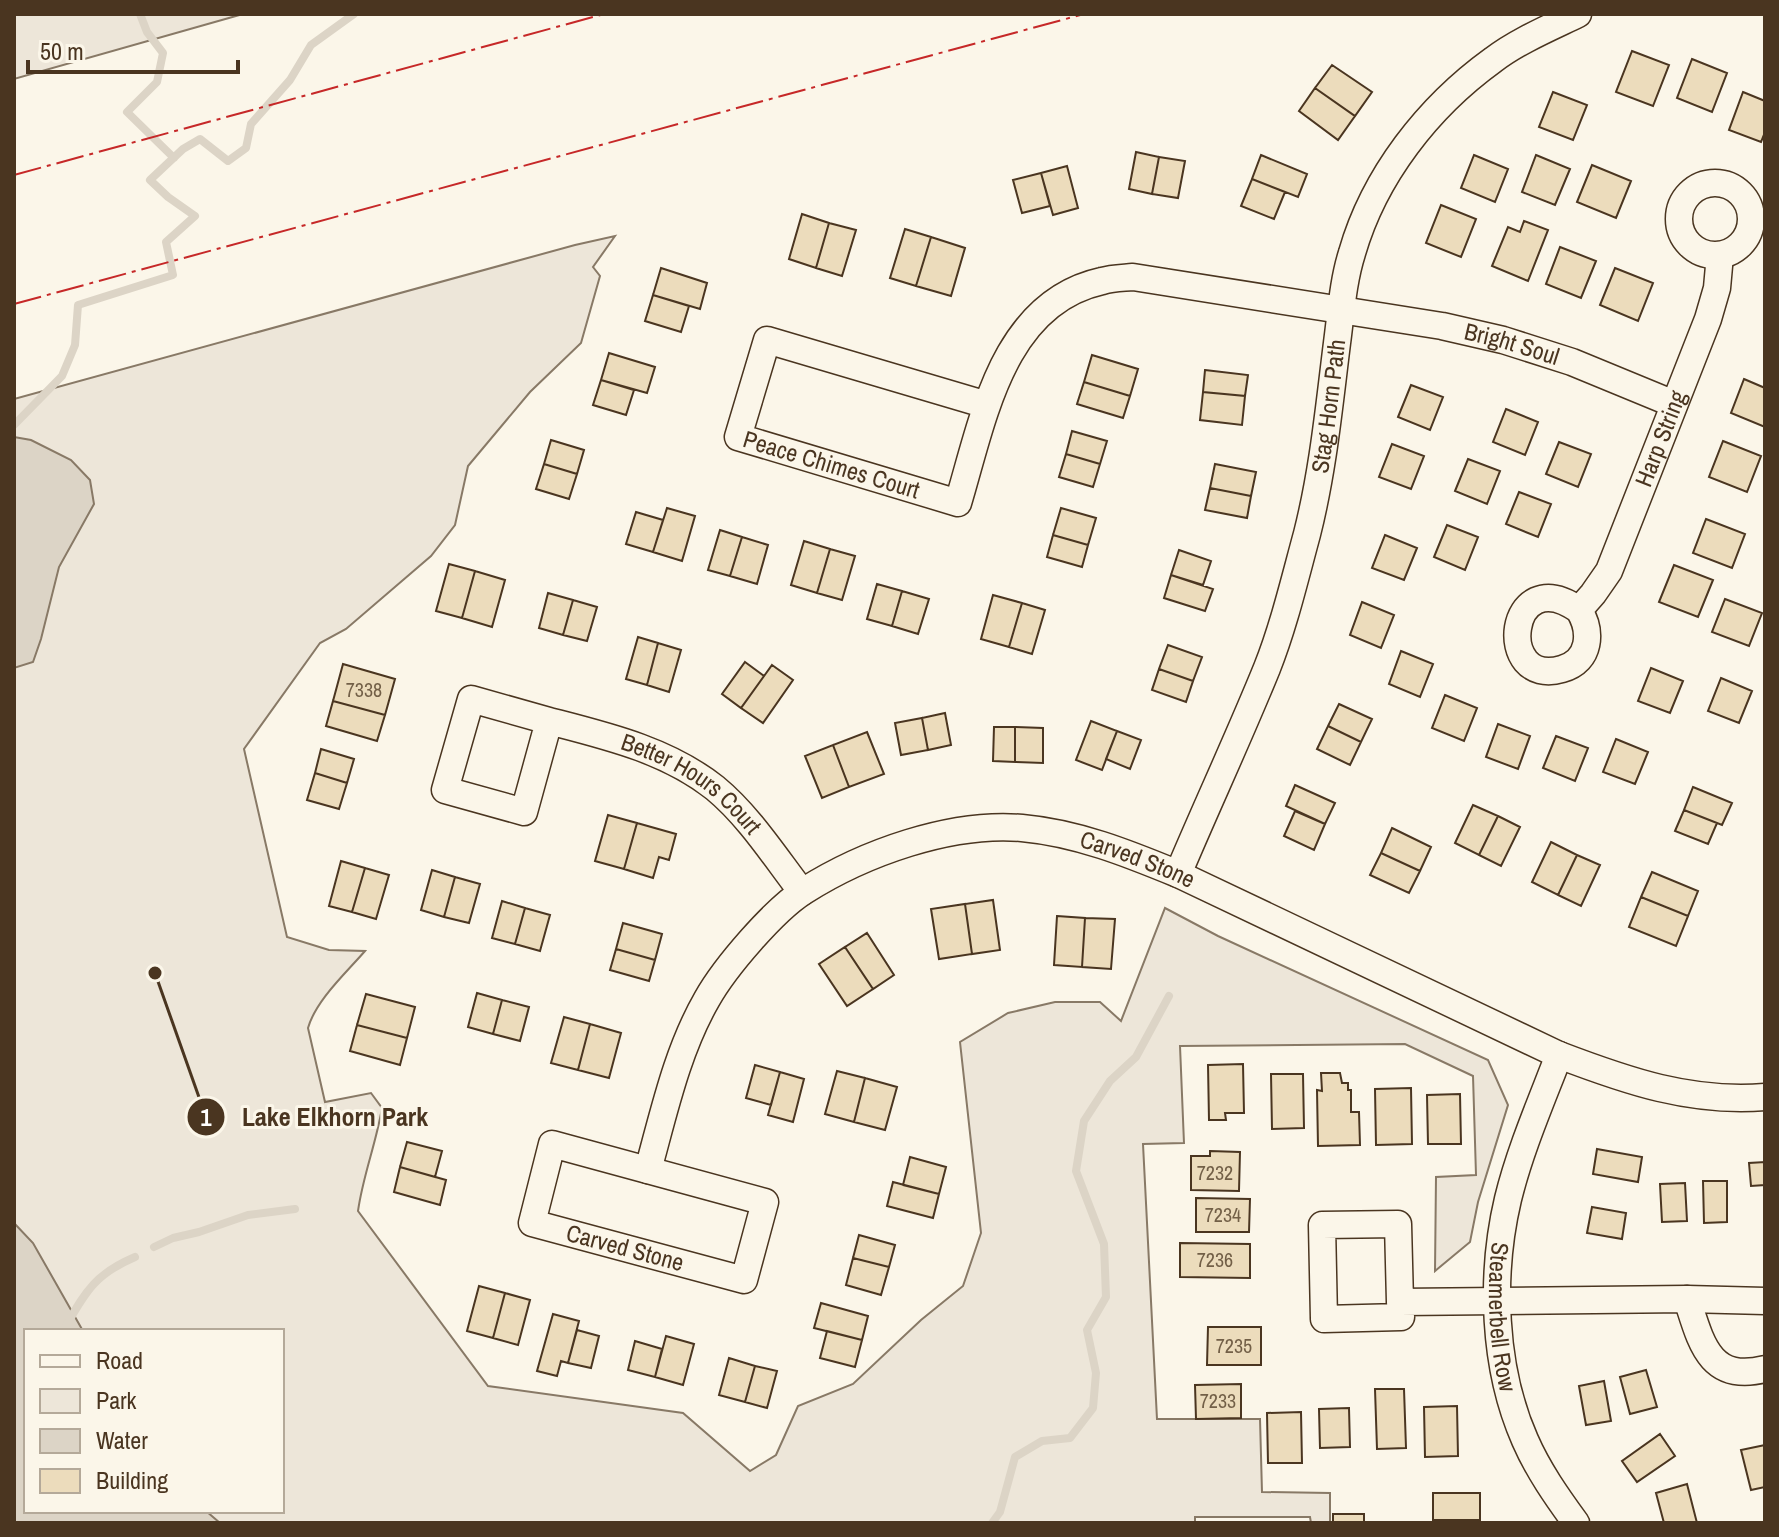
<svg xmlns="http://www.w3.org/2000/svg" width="1779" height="1537" viewBox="0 0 1779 1537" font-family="'Archivo Narrow',sans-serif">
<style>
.green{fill:#ede6d9;stroke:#887966;stroke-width:2;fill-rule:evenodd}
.water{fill:#dcd4c6;stroke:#887966;stroke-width:2}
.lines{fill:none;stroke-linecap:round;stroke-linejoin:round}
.stream{stroke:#dcd4c6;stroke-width:8}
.building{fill:#ecdcbc;stroke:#4a3520;stroke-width:2}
.minor-casing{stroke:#4a3520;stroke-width:29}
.minor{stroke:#fbf6e9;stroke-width:26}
.power{stroke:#c62828;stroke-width:2;stroke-dasharray:28 6 4 6;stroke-linecap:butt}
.labels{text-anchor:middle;stroke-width:6;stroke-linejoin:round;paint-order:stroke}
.number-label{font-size:20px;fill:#725f47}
.street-label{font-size:24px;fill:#4a3520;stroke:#fbf6e9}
.leader{fill:none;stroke:#4a3520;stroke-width:3}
.callout-dot{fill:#4a3520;stroke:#fbf6e9;stroke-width:3}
.mark-label{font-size:24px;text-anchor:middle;font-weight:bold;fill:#fff}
.callout-label{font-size:26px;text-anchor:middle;font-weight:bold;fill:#4a3520;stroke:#fbf6e9;stroke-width:6;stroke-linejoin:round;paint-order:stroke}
</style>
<rect width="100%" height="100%" fill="#fbf6e9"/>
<path class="green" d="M14,14H243L14,79Z
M615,236L593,267L600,276L581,343L530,392L468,466L455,525L431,556L346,629L320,643L244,749L287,937L329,950L365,951C346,973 316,1000 308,1028L325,1102L371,1093L382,1108C376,1144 363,1175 358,1211L488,1386L683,1413L750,1471L776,1455L798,1406L853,1384L921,1320L963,1286L981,1233L960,1042L1008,1013L1055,1002H1100L1121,1021L1165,908L1218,936L1488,1060L1508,1105L1478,1202L1470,1242L1435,1271L1436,1177L1476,1175L1473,1076L1405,1044L1180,1046L1184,1143L1143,1144L1157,1419H1260L1262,1492L1330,1493V1523H1311L1310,1517H1195V1523H14V399L575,245ZM26,1331H282V1511H26Z"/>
<path class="water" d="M14,437L31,440L71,460L90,480L94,504L59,567L41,639L33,662L14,668Z
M14,1223L33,1243L83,1331H26V1511H206L220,1523H14Z"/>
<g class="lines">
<path class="stream" d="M140,14L147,32L163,53L157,82L127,112L174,158
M14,425L62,376L75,345L78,305L173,275L166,242L195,216L168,197L150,180L183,149L200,139L228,161L246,148L251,124L290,80L311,45L354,14
M154,1247L173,1238L199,1232L248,1215L295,1209
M63,1331C85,1293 93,1275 135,1257
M992,1523L1000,1512L1015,1457L1042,1441L1070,1438L1093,1408L1096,1373L1087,1330L1106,1297L1104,1244L1076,1171L1084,1121L1110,1081L1136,1057L1169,996"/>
</g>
<path class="building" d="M1632,51L1669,65L1653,106L1616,92Z
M1692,59L1727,73L1712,112L1677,98Z
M1332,65L1372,92L1355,116L1315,88Z
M1315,88L1355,116L1338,140L1299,111Z
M1553,92L1587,105L1573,140L1539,127Z
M1743,92L1765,101V132L1761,142L1729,130Z
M1136,152L1159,157L1152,194L1129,189Z
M1261,155L1307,174L1298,197L1252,179Z
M1474,155L1508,169L1495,202L1461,188Z
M1536,155L1570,169L1555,205L1522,192Z
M1159,157L1185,161L1178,198L1152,194Z
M1592,165L1631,181L1616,218L1577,202Z
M1067,166L1078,208L1053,215L1041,173Z
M1041,173L1050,206L1022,213L1013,180Z
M1252,179L1285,192L1274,219L1241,206Z
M1441,205L1476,219L1461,257L1426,243Z
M802,214L829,223L816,268L789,259Z
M1524,221L1548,230L1528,281L1492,266L1508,227L1520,232Z
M829,223L856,230L842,276L816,268Z
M905,229L931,237L916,286L890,278Z
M931,237L965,248L951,296L916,286Z
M1560,247L1596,261L1581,298L1546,284Z
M661,268L707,283L700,309L653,295Z
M1615,268L1653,283L1638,321L1600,305Z
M653,295L689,306L681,332L645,321Z
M609,353L655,367L647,393L601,380Z
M1092,355L1138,369L1130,396L1084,382Z
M1205,370L1248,375L1245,396L1203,392Z
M1744,379L1765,388V427L1731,413Z
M601,380L634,390L626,415L593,405Z
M1084,382L1130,396L1123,418L1077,404Z
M1411,385L1443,397L1430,430L1398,417Z
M1203,392L1245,396L1242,425L1200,420Z
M1506,409L1538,422L1525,455L1493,442Z
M1072,431L1107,441L1100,464L1066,454Z
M551,440L584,450L577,474L544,464Z
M1723,441L1761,456L1747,492L1709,477Z
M1559,442L1591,454L1578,487L1546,474Z
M1392,444L1424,456L1411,489L1379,477Z
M1066,454L1100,464L1093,487L1059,477Z
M1468,459L1500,471L1487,504L1455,491Z
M544,464L577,474L569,499L536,489Z
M1215,464L1256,472L1251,496L1210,488Z
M1210,488L1251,496L1247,518L1205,510Z
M1519,492L1551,504L1538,537L1506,524Z
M667,508L695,516L682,561L653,552Z
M1061,508L1096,518L1088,545L1053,535Z
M636,512L663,520L653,552L626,544Z
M1706,519L1745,534L1732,568L1693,553Z
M1447,525L1478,537L1465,570L1434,557Z
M720,530L742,537L730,576L708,570Z
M1053,535L1088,545L1082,567L1047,557Z
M1385,535L1417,548L1404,580L1372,568Z
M742,537L768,545L757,584L730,576Z
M804,541L830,549L817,593L791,585Z
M830,549L855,556L842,600L817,593Z
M1179,550L1211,561L1203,585L1171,575Z
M449,564L475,571L462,618L436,611Z
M1674,565L1713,580L1698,617L1659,602Z
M475,571L505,580L492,627L462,618Z
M1171,575L1213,589L1205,611L1164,598Z
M877,584L902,591L892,626L867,619Z
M902,591L929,599L918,634L892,626Z
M548,593L573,600L563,635L539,628Z
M993,595L1022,603L1009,647L981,639Z
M1725,599L1762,613L1749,646L1712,632Z
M573,600L597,607L587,641L563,635Z
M1362,602L1394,615L1381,648L1350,635Z
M1022,603L1045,610L1032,654L1009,647Z
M638,637L658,643L647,685L626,679Z
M658,643L681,650L669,692L647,685Z
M1168,645L1202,657L1193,681L1159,669Z
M1401,651L1433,664L1420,697L1389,684Z
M745,662L764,676L741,708L722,694Z
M343,664L395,679L385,715L333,701Z
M772,665L793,680L763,723L741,708Z
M1651,668L1683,681L1670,713L1638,701Z
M1159,669L1193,681L1186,702L1152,690Z
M1721,678L1752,691L1739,723L1708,711Z
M1445,695L1477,708L1464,741L1432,728Z
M333,701L385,715L377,741L326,726Z
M1339,704L1372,719L1361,742L1328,726Z
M945,713L951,745L928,750L922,718Z
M922,718L928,750L901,755L895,723Z
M1091,721L1117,731L1102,770L1076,760Z
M1498,724L1530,736L1518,769L1486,757Z
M1328,726L1361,742L1350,765L1317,749Z
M994,727H1015V762L993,761Z
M1015,727L1043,728V763L1015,762Z
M1117,731L1141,740L1130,769L1106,759Z
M867,732L884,774L849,787L833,745Z
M1556,736L1588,748L1575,781L1543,768Z
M1616,739L1648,752L1635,784L1603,772Z
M833,745L849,787L822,798L805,756Z
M321,749L354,759L347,783L315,773Z
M315,773L347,783L339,809L307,800Z
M1295,785L1335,803L1325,824L1286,806Z
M1693,787L1732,803L1722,825L1684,810Z
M1473,805L1498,816L1479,855L1455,843Z
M1684,810L1717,823L1708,844L1675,831Z
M1295,811L1325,824L1314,850L1284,836Z
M608,815L637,823L624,869L595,861Z
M1498,816L1520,827L1501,866L1479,855Z
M637,823L676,834L669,860L659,857L653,878L624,869Z
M1392,828L1431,847L1420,871L1381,853Z
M1551,842L1577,855L1558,895L1532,882Z
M1381,853L1420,871L1409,893L1370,875Z
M1577,855L1600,865L1581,906L1558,895Z
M341,861L365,868L352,912L329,906Z
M365,868L389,875L376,919L352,912Z
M432,870L455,877L444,917L421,910Z
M1652,872L1698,891L1688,916L1641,897Z
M455,877L480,884L469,923L444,917Z
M1641,897L1688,916L1676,946L1629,927Z
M993,900L1000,950L972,954L965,904Z
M502,901L525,908L515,944L492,938Z
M965,904L972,954L939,959L931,909Z
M525,908L550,915L540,951L515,944Z
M1057,916L1085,918L1082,967L1054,965Z
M1085,918L1115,919L1111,969L1082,967Z
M623,923L662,934L655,960L616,949Z
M867,933L894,975L873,989L845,947Z
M845,947L873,989L847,1006L819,964Z
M616,949L655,960L649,981L610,970Z
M477,993L502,1000L493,1034L468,1027Z
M366,994L415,1007L407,1038L357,1025Z
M502,1000L529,1007L520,1041L493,1034Z
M564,1017L590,1024L578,1070L551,1063Z
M590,1024L621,1033L609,1078L578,1070Z
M357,1025L407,1038L400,1065L350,1051Z
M1243,1064L1244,1113H1225L1226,1120H1209L1208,1065Z
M755,1065L780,1072L771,1105L746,1098Z
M837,1071L865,1078L854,1122L825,1114Z
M780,1072L804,1079L793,1122L768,1115Z
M1321,1073H1340L1342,1083H1348V1090H1351V1112H1359L1360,1145L1318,1146L1317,1090L1322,1091Z
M1271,1074H1303L1304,1128L1272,1129Z
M865,1078L897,1087L885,1130L854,1122Z
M1411,1088L1412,1144L1376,1145L1375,1089Z
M1460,1094L1461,1144H1428L1427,1095Z
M407,1142L442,1151L435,1177L400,1167Z
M1597,1149L1642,1157L1638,1182L1593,1174Z
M1210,1151L1240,1152L1239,1191L1191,1190V1156H1210Z
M910,1157L946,1167L939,1194L903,1185Z
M1765,1162V1185L1751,1186L1749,1163Z
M400,1167L446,1180L440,1205L394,1192Z
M1703,1181H1727V1222L1704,1223Z
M893,1182L939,1194L933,1218L887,1206Z
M1685,1183L1687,1221L1662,1222L1660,1184Z
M1196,1198L1250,1199L1249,1232H1196Z
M1592,1207L1626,1213L1622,1239L1587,1233Z
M859,1235L895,1245L889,1267L853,1258Z
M1180,1243L1250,1244V1278L1180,1277Z
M853,1258L889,1267L881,1295L846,1285Z
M479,1286L505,1293L493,1338L467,1331Z
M505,1293L530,1300L518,1345L493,1338Z
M821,1303L868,1316L862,1340L814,1328Z
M553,1314L579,1321L568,1363L561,1361L557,1376L537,1371Z
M1208,1327H1261V1365H1207Z
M577,1330L599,1336L591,1368L568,1363Z
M827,1331L862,1340L855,1367L820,1358Z
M666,1336L694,1344L683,1385L655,1377Z
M635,1341L662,1349L655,1377L628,1370Z
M729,1358L755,1366L745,1402L719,1395Z
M755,1366L777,1371L767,1408L745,1402Z
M1646,1370L1657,1407L1630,1414L1620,1377Z
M1604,1381L1611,1421L1586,1425L1579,1386Z
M1241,1384V1418L1196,1419L1195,1385Z
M1375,1389H1404L1406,1448L1377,1449Z
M1457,1406L1458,1456L1425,1457L1424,1407Z
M1349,1408L1350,1447L1320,1448L1319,1409Z
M1301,1412L1302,1463H1268L1267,1413Z
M1660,1434L1675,1456L1637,1482L1622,1461Z
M1765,1445V1487L1751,1490L1741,1450Z
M1687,1484L1697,1523H1664L1656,1493Z
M1433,1493H1480V1520H1433Z
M1333,1514H1364V1523H1333Z"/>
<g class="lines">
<g class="minor-casing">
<g id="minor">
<circle cx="1715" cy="219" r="36"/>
<path id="s1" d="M987,405L767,340L738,437L958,503C983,420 1002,303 1102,281C1112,278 1123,278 1133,277L1442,326L1503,340L1572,362L1674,404"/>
<path id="s2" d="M1579,610C1592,631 1591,661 1562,669C1494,689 1507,559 1579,610L1593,594L1609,571L1708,319L1717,288L1720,255"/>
<path id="s3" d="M549,721L471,699L445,790L524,812L549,721C607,736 667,750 715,788C749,816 775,857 802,892"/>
<path id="s4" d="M1178,874C1207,805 1239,737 1267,668C1284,625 1295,578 1307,534C1323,471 1329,407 1337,343C1341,313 1343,281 1352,253C1374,176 1428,107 1493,60C1518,41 1549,28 1578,14"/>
<path id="s5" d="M1559,1055C1541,1102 1520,1150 1508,1199C1490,1275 1493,1368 1525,1440C1538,1470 1557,1497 1576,1523"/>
<path d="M552,1144L765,1202L744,1280L532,1223Z"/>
<path id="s6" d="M648,1170C664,1112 677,1051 707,999C725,967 774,910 804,891C864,853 950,822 1022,828C1077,833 1127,853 1178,874L1559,1055C1627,1081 1691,1103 1765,1097"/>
<path d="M1687,1299C1701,1342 1709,1383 1765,1369"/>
<path d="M1400,1302L1398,1224L1322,1225L1324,1319L1401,1317L1400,1302L1687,1299L1765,1301"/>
</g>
</g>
<use href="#minor" class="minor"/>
<path class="power" d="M14,175L604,14
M14,304L1084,14"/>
</g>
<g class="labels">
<g class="number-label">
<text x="364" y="697">7338</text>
<text x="1215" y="1180">7232</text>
<text x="1223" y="1222">7234</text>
<text x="1215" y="1267">7236</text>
<text x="1234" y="1353">7235</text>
<text x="1218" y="1408">7233</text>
</g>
<g class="street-label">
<text dy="8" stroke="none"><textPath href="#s1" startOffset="1256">Bright Soul</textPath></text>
<text dy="8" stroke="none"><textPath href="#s4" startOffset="494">Stag Horn Path</textPath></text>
<text dy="8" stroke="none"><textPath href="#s2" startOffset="418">Harp String</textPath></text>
<text dy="8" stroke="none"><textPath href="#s1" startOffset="428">Peace Chimes Court</textPath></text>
<text dy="8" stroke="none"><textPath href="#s3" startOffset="510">Better Hours Court</textPath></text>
<text dy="8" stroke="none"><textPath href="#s6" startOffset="678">Carved Stone</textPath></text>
<text transform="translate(625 1248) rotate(15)" y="8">Carved Stone</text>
<text dy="8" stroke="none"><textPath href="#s5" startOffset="272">Steamerbell Row</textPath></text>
</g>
</g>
<path class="leader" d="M155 973L206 1117"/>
<g class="callout-dot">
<circle cx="155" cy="973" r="8"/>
<circle cx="206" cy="1117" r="20"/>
</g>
<g class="mark-label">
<text x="206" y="1126">1</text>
</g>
<g class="callout-label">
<text x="335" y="1126">Lake Elkhorn Park</text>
</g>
<rect width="1779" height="1537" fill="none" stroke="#4a3520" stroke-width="32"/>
<rect x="24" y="1329" width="260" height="184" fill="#fbf6e9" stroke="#b4a999" stroke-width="2"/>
<rect x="40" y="1355" width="40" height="12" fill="#fbf6e9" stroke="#b4a999" stroke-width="2"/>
<text x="96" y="1369" font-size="24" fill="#4a3520">Road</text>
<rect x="40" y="1389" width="40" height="24" fill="#ede6d9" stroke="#b4a999" stroke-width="2"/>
<text x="96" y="1409" font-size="24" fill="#4a3520">Park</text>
<rect x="40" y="1429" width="40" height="24" fill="#dcd4c6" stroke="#b4a999" stroke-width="2"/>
<text x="96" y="1449" font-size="24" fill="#4a3520">Water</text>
<rect x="40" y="1469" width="40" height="24" fill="#ecdcbc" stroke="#b4a999" stroke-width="2"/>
<text x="96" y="1489" font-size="24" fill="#4a3520">Building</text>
<path d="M28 60v12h210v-12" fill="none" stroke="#4a3520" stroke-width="4"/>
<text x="40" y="60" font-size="24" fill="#4a3520" stroke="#fbf6e9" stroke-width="6" paint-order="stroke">50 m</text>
</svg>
